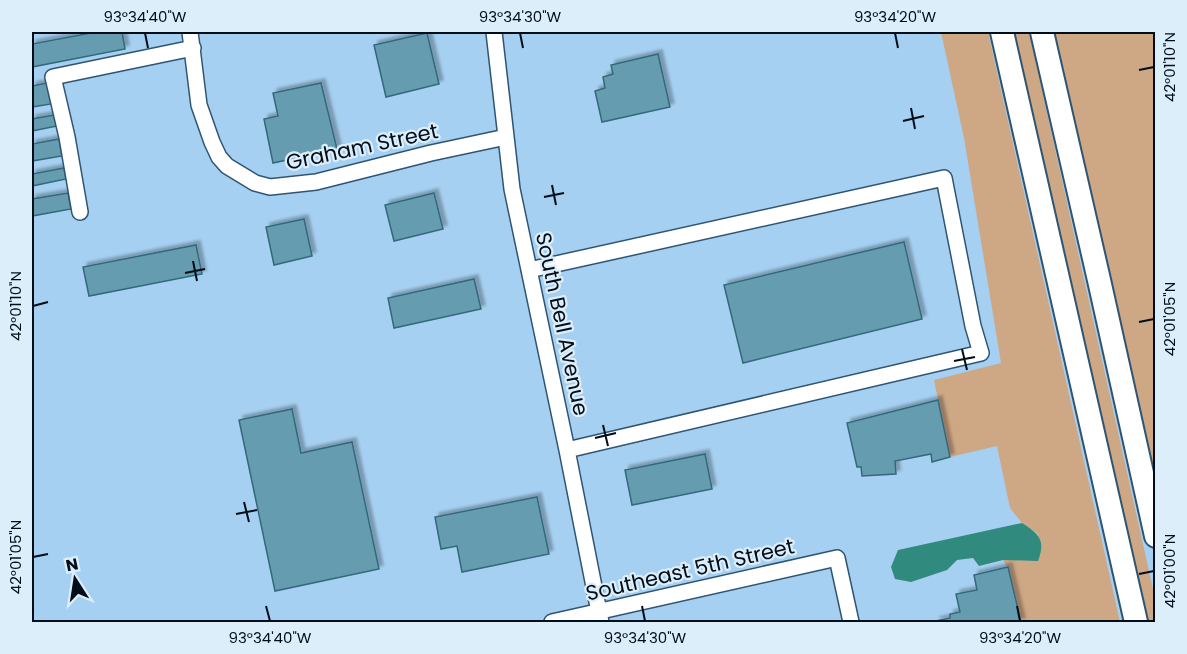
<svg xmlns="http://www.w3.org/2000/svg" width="1187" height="654" viewBox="0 0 1187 654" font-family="Poppins,sans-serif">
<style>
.green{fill:#cea785}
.water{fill:#318a7e}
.building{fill:#669cb0;stroke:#33697c;stroke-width:1.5;filter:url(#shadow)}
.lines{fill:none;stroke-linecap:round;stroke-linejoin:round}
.minor-casing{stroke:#2f5572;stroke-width:18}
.highway-casing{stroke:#2f5572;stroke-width:26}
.minor{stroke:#fff;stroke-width:15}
.highway{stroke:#fff;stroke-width:22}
.ticks{fill:none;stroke:#010d18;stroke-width:2}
.labels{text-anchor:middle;stroke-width:4.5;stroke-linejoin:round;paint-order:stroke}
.street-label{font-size:21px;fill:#010d18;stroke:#ddeefb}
.neatline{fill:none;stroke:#010d18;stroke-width:2}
.ticks-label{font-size:15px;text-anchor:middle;fill:#010d18}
</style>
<defs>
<filter id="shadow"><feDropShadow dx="4" dy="-4" stdDeviation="1.5" flood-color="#0004"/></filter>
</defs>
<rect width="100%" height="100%" fill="#a6d0f1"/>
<path class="green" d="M941,32H988L1120,622H1021L1008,568L1003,560H1038V534L1022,523L1010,508L997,446L950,457L934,380L1001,363L964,138Z
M1011,32H1029L1155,598V622H1142Z
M1051,32H1155V500Z"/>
<path class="water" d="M1022,523C1039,534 1046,540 1038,561L1003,560L979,566L973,558L957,560L947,570L911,582L895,579L891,567L898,550Z"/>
<path class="building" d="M96,32H122L125,49L32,67V44Z
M427,33L439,84L386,97L374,45Z
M658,54L670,107L602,122L595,91L605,88L603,77L613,74L611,65Z
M47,83L51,104L32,107V86Z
M321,83L337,149L273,163L264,119L278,116L273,93Z
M54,115L57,126L32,131V119Z
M59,139L62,156L32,161V144Z
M64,168L66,179L32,186V174Z
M68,193L71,209L32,216V199Z
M434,193L443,229L394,241L385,205Z
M304,219L312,256L274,265L266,227Z
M904,242L922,319L743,363L724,285Z
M196,245L202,274L89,296L83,267Z
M474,279L481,309L394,328L388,298Z
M938,400L950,457L932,462L931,454L895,461L896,474L862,476L861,467H857L847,423Z
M292,409L301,453L352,442L379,569L275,591L239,420Z
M705,454L712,489L632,505L625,470Z
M537,497L549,554L462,572L457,546L441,549L435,517Z
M1008,567L1021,622H937L936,621L950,618V614L960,612L956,594L977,590L974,575Z"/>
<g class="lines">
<g class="minor-casing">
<path id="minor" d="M190,32L199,105L212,142L219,157L227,166L255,183L270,187L316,182L431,153L506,137
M494,32L512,189L567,450L601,622
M80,212L67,137L53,77L193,48
M529,270L944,178L973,326L981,353L567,450
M552,622L837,558L851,622"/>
</g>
<g class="highway-casing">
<path id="highway" d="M1002,32L1136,622
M1042,32L1099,280L1156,536"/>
</g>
<use href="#minor" class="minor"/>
<use href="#highway" class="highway"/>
</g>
<path class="ticks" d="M145,33L148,48M520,33L523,48M895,33L898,48M1139,70L1154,67M911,108L915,129M903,121L924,116M552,185L556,205M544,197L564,193M193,261L197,281M185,273L205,269M33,306L48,302M1139,322L1154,319M962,349L967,370M954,361L975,357M603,425L608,446M595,438L616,433M244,502L249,522M236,514L257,510M33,557L48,554M1139,574L1154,571M266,606L270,621M642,606L645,621M1017,606L1020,621"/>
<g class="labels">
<g class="street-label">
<text transform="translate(362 147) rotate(-12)" y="7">Graham Street</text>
<text transform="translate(562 324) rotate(78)" y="7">South Bell Avenue</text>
<text transform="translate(690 570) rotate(-13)" y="7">Southeast 5th Street</text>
</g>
</g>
<rect width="1187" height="654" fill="none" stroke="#ddeefb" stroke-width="66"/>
<g transform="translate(75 579) rotate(348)" stroke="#ddeefb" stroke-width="4.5" paint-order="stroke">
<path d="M0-4.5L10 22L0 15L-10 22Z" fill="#010d18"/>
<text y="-9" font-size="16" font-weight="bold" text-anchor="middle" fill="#010d18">N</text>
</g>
<rect x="33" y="33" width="1121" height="588" class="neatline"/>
<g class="ticks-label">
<text x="145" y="22">93°34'40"W</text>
<text x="520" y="22">93°34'30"W</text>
<text x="895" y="22">93°34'20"W</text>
<text transform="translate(1170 67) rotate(-90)" y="5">42°01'10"N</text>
<text transform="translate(16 306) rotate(-90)" y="5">42°01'10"N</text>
<text transform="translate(1170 319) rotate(-90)" y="5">42°01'05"N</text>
<text transform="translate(16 557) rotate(-90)" y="5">42°01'05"N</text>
<text transform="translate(1170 571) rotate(-90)" y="5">42°01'00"N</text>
<text x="270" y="643">93°34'40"W</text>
<text x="645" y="643">93°34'30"W</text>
<text x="1020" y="643">93°34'20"W</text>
</g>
</svg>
